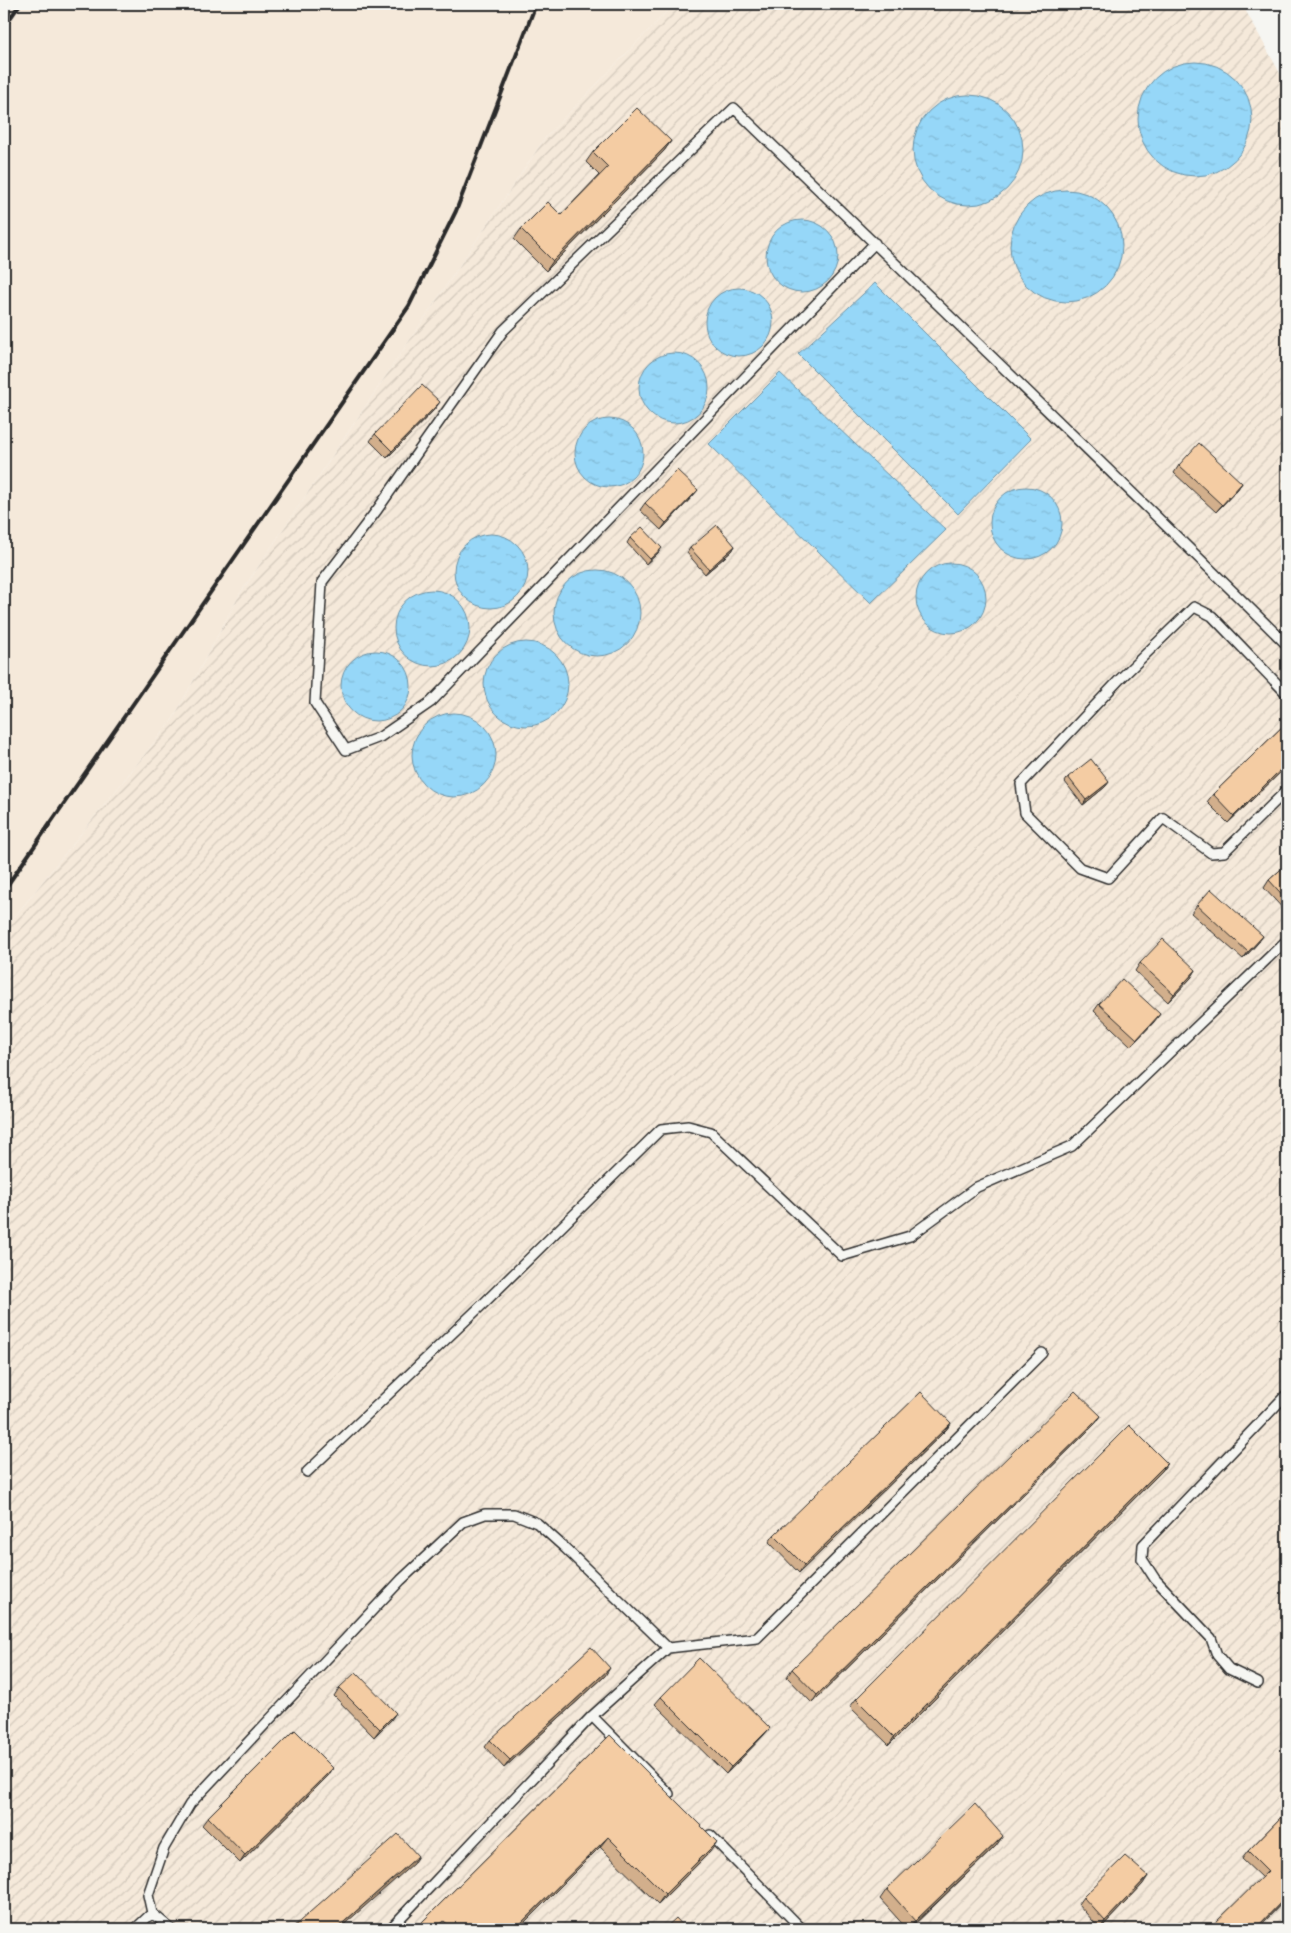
<svg xmlns="http://www.w3.org/2000/svg" width="1291" height="1933" viewBox="0 0 1291 1933" font-family="Pangolin,sans-serif">
<style>
.built{fill:#f5e9da}
.industrial{fill:url(#industrial-furrows)}
.water{fill:url(#water-ripples);stroke:#6b92a6}
.lines{fill:none;stroke-linecap:round;stroke-linejoin:round}
.service-casing{stroke:#2b2b2b;stroke-width:12}
.service{stroke:#f6f6f2;stroke-width:9}
.rail{stroke:#2b2b2b;stroke-width:4}
.wall{fill:#d2af8c;stroke:#2b2b2b}
.shaded-wall{fill:#ab8f72;stroke:#2b2b2b}
.building{fill:#f4cca3;stroke:#2b2b2b}
</style>
<defs>
<pattern id="industrial-furrows" width="10" height="10" patternUnits="userSpaceOnUse" patternTransform="scale(1.25)"><rect width="10" height="10" fill="#f5e9da"/><path d="M-1 1l2-2M0 10L10 0M9 11l2-2" fill="none" stroke="#d2c8bb"/></pattern>
<pattern id="water-ripples" width="26" height="14" patternUnits="userSpaceOnUse" patternTransform="scale(1.25)"><rect width="26" height="14" fill="#96d7f8"/><path d="M2 4q2-2 4 0t4 0M15 11q2-2 4 0t4 0" fill="none" stroke="#81b9d5"/></pattern>
</defs>
<rect width="100%" height="100%" fill="#f6f6f2"/>
<filter id="ink" filterUnits="userSpaceOnUse"><feTurbulence type="fractalNoise" baseFrequency=".02" numOctaves="2"/><feDisplacementMap in="SourceGraphic" scale="10" xChannelSelector="R" yChannelSelector="G"/><feConvolveMatrix kernelMatrix="1 2 1 2 8 2 1 2 1" color-interpolation-filters="sRGB"/></filter>
<g filter="url(#ink)">
<path class="built" d="M14,4H674L545,138L240,594L173,719L4,930V20Z"/>
<path class="industrial" d="M674,4H1242L1287,86V1929H4V930L173,719L240,594L545,138Z"/>
<path class="water" d="M1138 119a57 57 0 1 1 114 0a57 57 0 1 1-114 0Z
M913 150a55 55 0 1 1 110 0a55 55 0 1 1-110 0Z
M1010 246a56 56 0 1 1 112 0a56 56 0 1 1-112 0Z
M766 256a36 36 0 1 1 72 0a36 36 0 1 1-72 0Z
M875,283L1031,439L958,514L798,354Z
M705 322a34 34 0 1 1 68 0a34 34 0 1 1-68 0Z
M639 388a35 35 0 1 1 70 0a35 35 0 1 1-70 0Z
M780,373L946,530L871,603L709,444Z
M575 453a34 34 0 1 1 68 0a34 34 0 1 1-68 0Z
M990 523a36 36 0 1 1 72 0a36 36 0 1 1-72 0Z
M454 571a37 37 0 1 1 74 0a37 37 0 1 1-74 0Z
M916 598a35 35 0 1 1 70 0a35 35 0 1 1-70 0Z
M554 613a43 43 0 1 1 86 0a43 43 0 1 1-86 0Z
M394 628a38 38 0 1 1 76 0a38 38 0 1 1-76 0Z
M484 684a42 42 0 1 1 84 0a42 42 0 1 1-84 0Z
M341 686a35 35 0 1 1 70 0a35 35 0 1 1-70 0Z
M412 755a42 42 0 1 1 84 0a42 42 0 1 1-84 0Z"/>
<g class="lines">
<g class="service-casing">
<path id="service" d="M875,243L431,702L380,737L346,750L315,703L322,582L377,510L503,331L734,108C919,287 1105,464 1287,645
M1287,694L1212,616L1194,607L1120,679L1021,784L1025,813L1080,868L1108,878L1163,818L1211,853L1224,852L1287,790
M307,1472L484,1303L661,1129L688,1126L711,1132L842,1256L910,1236L977,1187L1072,1146L1287,940
M1258,1683L1229,1669L1217,1655L1211,1638L1155,1579L1142,1559L1143,1545L1287,1394
M592,1716L669,1794
M710,1835L802,1929
M152,1913L148,1895L164,1848L190,1804L401,1580L463,1522L485,1514H514L537,1523L565,1548L668,1648
M135,1929L152,1913L171,1929
M390,1929L592,1716L668,1648L757,1638L1042,1353"/>
</g>
<use href="#service" class="service"/>
<path class="rail" d="M4,27L20,4
M4,890L409,306L456,211L536,4"/>
</g>
<path class="wall" d="M671,141L664,151L546,271L514,239L521,229L561,215L599,175L586,162L593,152Z
M434,410L387,458L370,441L375,434Z
M1287,412V428L1280,421Z
M1179,465L1242,483L1237,490L1216,512L1174,473Z
M692,497L661,530L640,510L645,503Z
M630,538L658,553L646,564L627,543Z
M735,546L732,551L705,574L687,553L690,548Z
M1287,722V766L1228,823L1207,802L1213,794Z
M1068,777L1109,782L1105,787L1083,805L1065,782Z
M1287,864V911L1286,912L1264,888L1269,880Z
M1197,905L1263,936L1257,944L1243,959L1191,913Z
M1140,963L1196,970L1191,978L1168,1002L1135,971Z
M1099,1004L1154,1022L1131,1046L1094,1011Z
M1101,1416L1095,1424L812,1703L787,1677L792,1669Z
M951,1423L946,1430L799,1573L769,1542L774,1535Z
M1167,1463L1162,1471L889,1745L850,1707L856,1699Z
M605,1676L504,1768L485,1747L490,1740Z
M339,1688L391,1720L374,1737L334,1696Z
M661,1697L764,1735L726,1774L655,1704Z
M610,1735L710,1852L658,1904L600,1847L518,1929H415Z
M333,1768L328,1776L240,1863L202,1825L208,1817Z
M1287,1811V1898L1257,1929H1209L1262,1878L1242,1859L1248,1851Z
M996,1846L910,1929H907L880,1899L887,1889Z
M1143,1884L1100,1929L1078,1904L1083,1897Z"/>
<path class="shaded-wall" d="M671,141L664,151L546,271L553,261Z
M440,402L434,410L387,458L392,451Z
M1242,483L1237,490L1216,512L1222,505Z
M698,490L692,497L661,530L666,523Z
M735,546L732,551L705,574L709,569Z
M662,548L658,553L646,564L650,559Z
M1287,763V766L1228,823L1234,816Z
M1109,782L1105,787L1083,805L1086,800Z
M1263,936L1257,944L1243,959L1248,952Z
M1196,970L1191,978L1168,1002L1174,994Z
M1160,1014L1154,1022L1131,1046L1137,1039Z
M1101,1416L1095,1424L812,1703L817,1695Z
M951,1423L946,1430L799,1573L804,1565Z
M1167,1463L1162,1471L889,1745L894,1737Z
M610,1668L605,1676L504,1768L510,1760Z
M396,1713L391,1720L374,1737L380,1729Z
M770,1728L764,1735L726,1774L731,1767Z
M333,1768L328,1776L240,1863L245,1855Z
M1003,1836L996,1846L909,1929L915,1921Z
M608,1837L600,1847L518,1929H515Z
M717,1842L710,1852L658,1904L665,1894Z
M418,1856L413,1864L339,1929H336Z
M1148,1876L1143,1884L1100,1929L1105,1921Z
M1287,1896V1898L1257,1929H1255Z"/>
<path class="building" d="M637,108L671,141L553,261L521,229L548,202L561,215L608,167L593,152Z
M422,385L440,402L392,451L375,434Z
M1287,412V419L1283,416Z
M1199,443L1242,483L1222,505L1179,465Z
M677,470L698,490L666,523L645,503Z
M717,525L735,546L709,569L690,548Z
M642,527L662,548L650,559L630,538Z
M1287,722V763L1234,816L1213,794Z
M1091,759L1109,782L1086,800L1068,777Z
M1287,864V900L1269,880Z
M1211,889L1263,936L1248,952L1197,905Z
M1163,939L1196,970L1174,994L1140,963Z
M1122,979L1160,1014L1137,1039L1099,1004Z
M1075,1391L1101,1416L817,1695L792,1669Z
M921,1392L951,1423L804,1565L774,1535Z
M1129,1425L1167,1463L894,1737L856,1699Z
M591,1647L610,1668L510,1760L490,1740Z
M699,1658L770,1728L731,1767L661,1697Z
M356,1672L396,1713L380,1729L339,1688Z
M295,1730L333,1768L245,1855L208,1817Z
M610,1735L717,1842L665,1894L608,1837L515,1929H453L444,1921L435,1929H415Z
M975,1804L1003,1836L915,1921L887,1889Z
M1287,1811V1896L1255,1929H1209L1268,1871L1248,1851Z
M398,1834L418,1856L336,1929H291Z
M1125,1856L1148,1876L1105,1921L1083,1897Z
M676,1918L686,1929H664Z"/>
</g>
<rect width="1291" height="1933" fill="none" stroke="#f6f6f2" stroke-width="20"/>
<rect x="10" y="10" width="1271" height="1913" fill="none" stroke="#2b2b2b" stroke-width="2" filter="url(#ink)"/>
</svg>
